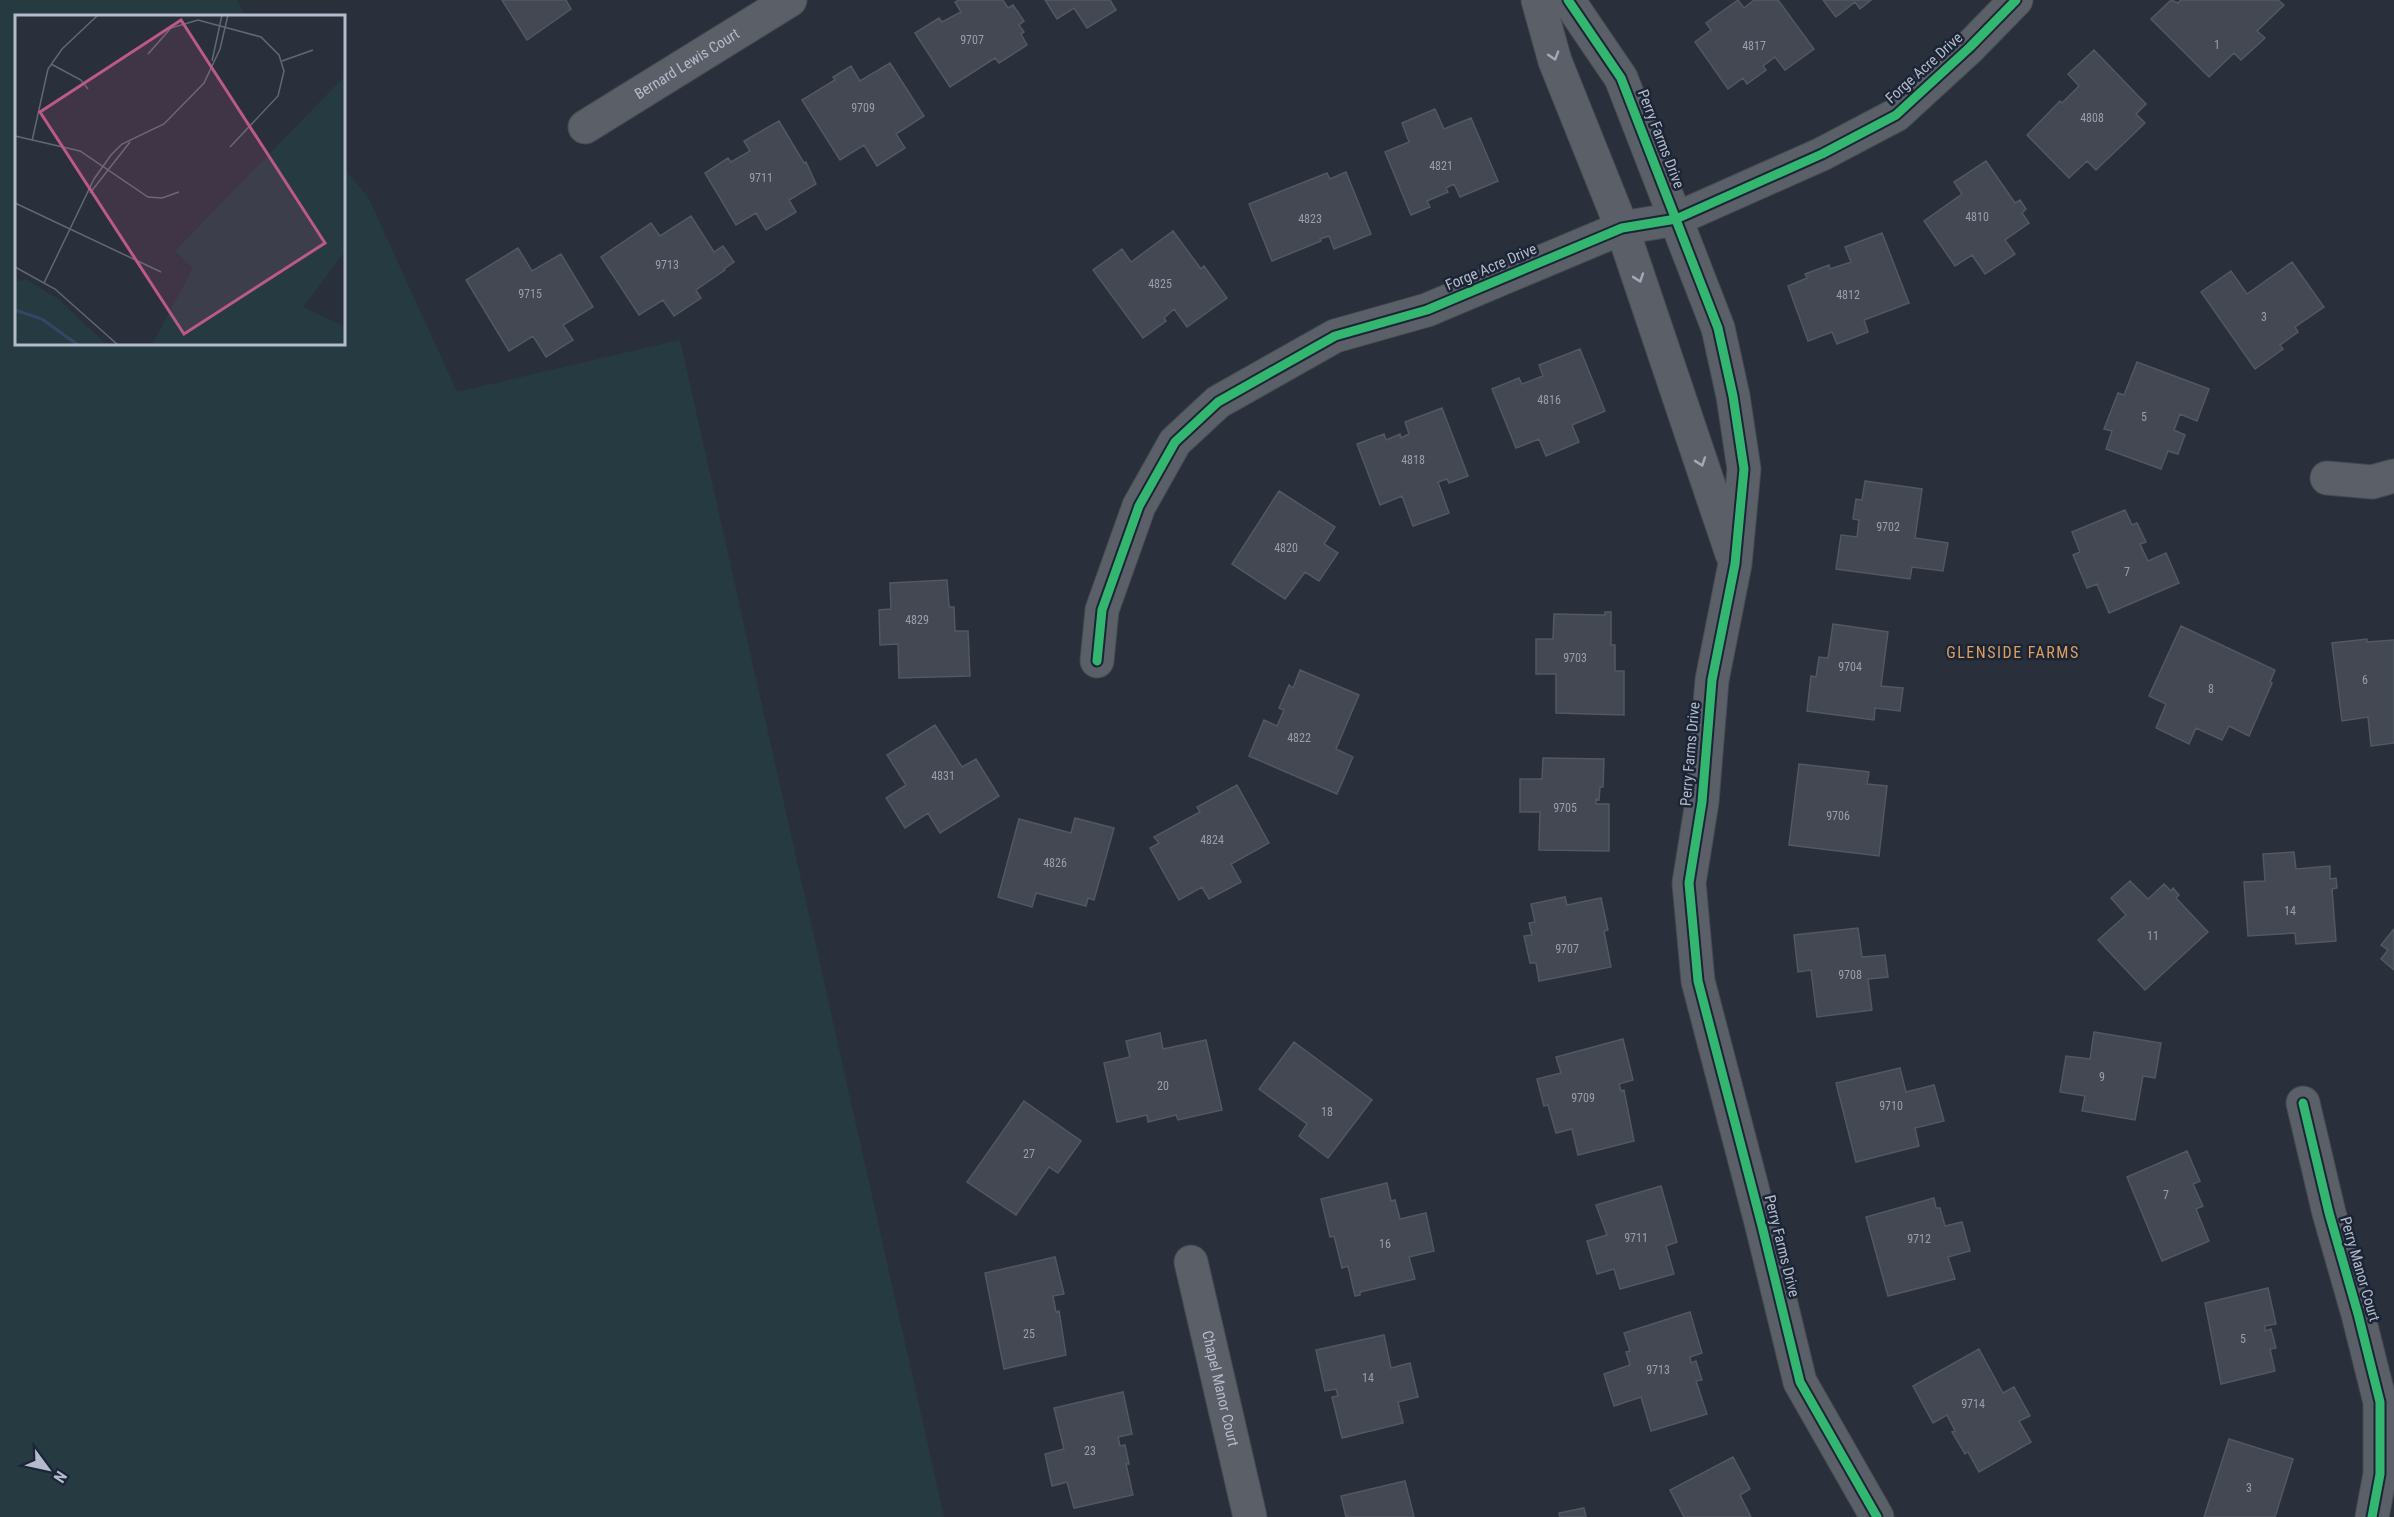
<svg xmlns="http://www.w3.org/2000/svg" width="2394" height="1517" viewBox="0 0 2394 1517" font-family="'Roboto Condensed',sans-serif">
<style>
.green{fill:#263b41}
.building{fill:#434852;stroke:#525862;stroke-width:1.5}
.lines{fill:none;stroke-linecap:round;stroke-linejoin:round}
.minor-casing{stroke:#464b53;stroke-width:35}
.minor{stroke:#5b5f68;stroke-width:33}
.cycleway-casing{stroke:#1c2536;stroke-width:13}
.cycleway{stroke:#33b770;stroke-width:9}
.oneway{stroke:#a2a9b8}
.labels{text-anchor:middle;stroke-width:5;stroke-linejoin:round;paint-order:stroke}
.number-label{font-size:12px;fill:#989eae}
.street-label{font-size:15px;fill:#b4bbcc;stroke:#1c2536}
.neighbourhood-label{font-size:16px;letter-spacing:1.5px;fill:#de9f5d;stroke:#1c2536}
.inset-river{fill:none;stroke:#344666;stroke-width:3}
.inset-road{fill:none;stroke:#616875;stroke-width:1.5}
.view{fill:#bc5988;fill-opacity:0.15;stroke:#bc5988;stroke-width:3}
.inset-edge{fill:none;stroke:#b4bbcc;stroke-width:3}
</style>
<rect width="100%" height="100%" fill="#2a303b"/>
<path class="green" d="M0,0H237L245,16H16V344H344V169L368,197L457,392L680,340L944,1517H0Z"/>
<path class="building" d="M502,0H566L571,9L527,40Z
M959,0H1003L1008,8L1013,5L1024,21L1019,25L1024,32L1021,34L1027,45L999,63L995,58L950,87L915,33L939,18L942,22L961,12L955,2Z
M1045,0H1110L1116,10L1087,28L1074,8L1057,19Z
M1738,0L1744,8L1754,0H1778L1814,49L1785,70L1775,57L1763,66L1766,70L1747,84L1743,78L1728,89L1695,42L1711,30L1706,23Z
M1823,0H1871L1860,9L1855,2L1836,17Z
M2171,0L2178,3L2181,0H2278L2284,5L2257,31L2265,38L2241,60L2234,53L2209,77L2151,19Z
M2094,50L2146,104L2136,114L2145,123L2096,170L2087,161L2069,178L2027,135L2060,101L2062,103L2079,86L2068,74Z
M890,63L924,116L896,134L905,148L877,166L864,145L840,160L802,100L835,80L833,77L851,66L860,81Z
M1435,109L1444,129L1471,118L1498,181L1460,197L1454,184L1446,188L1448,192L1427,201L1430,207L1411,215L1385,152L1409,142L1402,123Z
M779,121L804,163L806,162L816,184L789,200L796,212L766,230L756,213L736,225L705,173L728,158L731,162L750,151L744,141Z
M1986,161L2015,203L2020,200L2026,209L2022,213L2029,223L2005,240L2015,254L1985,274L1972,255L1955,266L1924,221L1962,194L1954,182Z
M1346,172L1371,234L1334,249L1329,236L1320,239L1321,241L1272,261L1249,204L1327,173L1330,179Z
M691,216L714,252L723,246L734,262L724,269L725,270L696,290L701,298L674,316L663,300L639,315L601,257L651,223L660,236Z
M1173,231L1201,269L1204,266L1227,298L1187,327L1174,309L1164,318L1166,321L1143,338L1093,270L1122,249L1131,262Z
M1882,233L1909,303L1864,320L1868,332L1837,344L1832,332L1808,341L1788,286L1807,278L1805,274L1829,265L1830,269L1851,262L1845,247Z
M518,248L532,271L561,254L593,307L563,325L573,340L546,357L533,336L509,351L466,280Z
M2292,262L2324,307L2295,327L2298,332L2280,345L2283,349L2255,369L2201,292L2231,271L2247,294Z
M1580,349L1605,411L1572,425L1579,442L1546,456L1539,439L1516,448L1492,389L1519,378L1522,384L1543,376L1539,365Z
M2137,362L2209,389L2197,421L2180,414L2174,430L2185,435L2178,454L2168,451L2161,469L2106,449L2112,431L2104,429L2118,393L2124,395Z
M1442,408L1468,476L1449,483L1447,479L1438,482L1449,513L1413,526L1402,496L1380,505L1357,444L1384,434L1386,440L1400,434L1401,438L1409,434L1405,422Z
M1865,481L1922,489L1915,538L1948,543L1943,571L1912,567L1910,579L1836,569L1841,535L1857,537L1859,520L1853,519L1856,499L1862,500Z
M1279,491L1335,527L1324,544L1338,553L1319,581L1305,572L1285,599L1232,564Z
M2125,510L2132,525L2137,523L2146,542L2140,544L2148,561L2166,553L2179,583L2109,613L2097,584L2087,588L2073,555L2080,552L2072,532Z
M947,580L949,607H954L955,631H968L970,676L899,678L898,644L880,645L879,610L891,609L890,583Z
M1605,612H1611V645H1615V671H1624V715L1556,713V674H1536V639H1553L1554,614L1605,615Z
M1833,624L1888,632L1881,686L1903,688L1900,711L1875,708L1874,720L1807,711L1811,676L1816,677L1819,657L1828,658Z
M2181,626L2275,670L2270,682L2272,683L2249,736L2229,726L2222,740L2196,728L2189,744L2156,728L2166,704L2149,696Z
M2367,639V642L2394,640V743L2371,746L2368,717L2342,721L2332,643Z
M1300,670L1359,695L1336,749L1353,757L1337,794L1249,756L1264,720L1277,726L1284,710L1279,708L1289,685L1293,688Z
M935,725L962,767L976,759L999,796L940,833L928,813L905,828L886,798L906,785L887,755Z
M1543,758L1604,759L1603,787H1600L1599,800L1596,799V804H1609V851L1539,850L1540,812H1520V779H1542Z
M1799,764L1869,772L1867,784L1887,786L1879,856L1789,845Z
M1237,785L1269,843L1231,864L1241,882L1209,899L1202,887L1179,900L1150,848L1159,843L1154,837L1200,812L1197,807Z
M1075,818L1114,828L1094,900L1088,898L1086,906L1036,893L1032,907L998,897L1019,819L1071,833Z
M2294,852L2296,869L2330,866V879L2336,878L2337,888L2332,889L2336,941L2296,944L2295,933L2248,936L2244,882L2265,881L2263,854Z
M2130,881L2148,899L2164,884L2171,891L2173,888L2179,895L2176,898L2208,932L2145,990L2098,940L2126,915L2111,898Z
M1565,897L1567,905L1601,898L1608,930L1604,931L1611,967L1539,981L1536,963H1530L1524,936L1532,935L1529,923L1535,922L1531,904Z
M1858,928L1862,957L1885,955L1888,977L1868,979L1872,1010L1817,1017L1811,970L1798,972L1794,935Z
M2394,929V970L2381,959L2388,950L2381,945Z
M2094,1032L2161,1043L2155,1078L2143,1076L2135,1120L2082,1111L2085,1096L2060,1092L2066,1056L2090,1059Z
M1160,1033L1163,1049L1206,1040L1222,1110L1178,1120L1176,1115L1148,1122L1147,1115L1117,1122L1104,1063L1130,1057L1126,1041Z
M1623,1039L1633,1080L1619,1084L1621,1091L1624,1090L1634,1141L1578,1155L1572,1129L1556,1133L1548,1105L1544,1106L1537,1079L1561,1073L1556,1057Z
M1294,1042L1372,1100L1328,1158L1299,1136L1307,1124L1259,1089Z
M1900,1068L1906,1092L1934,1085L1944,1121L1915,1128L1919,1146L1856,1162L1836,1083Z
M1024,1101L1081,1141L1058,1173L1049,1167L1016,1215L967,1182Z
M2187,1151L2200,1181L2193,1184L2203,1206L2196,1209L2209,1241L2162,1261L2127,1177Z
M1387,1183L1391,1201L1395,1200L1400,1219L1426,1213L1434,1251L1409,1257L1415,1279L1360,1292V1295L1355,1296L1348,1266L1342,1268L1334,1236L1330,1237L1321,1199Z
M1661,1186L1677,1242L1666,1246L1674,1274L1620,1289L1614,1269L1597,1274L1587,1241L1607,1235L1596,1205Z
M1934,1198L1936,1208H1940L1945,1226L1962,1222L1970,1251L1948,1257L1955,1279L1888,1296L1866,1217Z
M1055,1257L1064,1294L1053,1296L1056,1312L1059,1311L1066,1355L1004,1369L985,1273Z
M2268,1288L2276,1324L2265,1326V1331L2271,1329L2276,1348L2270,1349L2275,1371L2221,1384L2205,1303Z
M1690,1312L1702,1353L1690,1357L1691,1363L1696,1361L1702,1380L1696,1381L1707,1414L1651,1431L1641,1397L1614,1406L1604,1374L1630,1365L1626,1352L1630,1351L1624,1333Z
M1384,1335L1391,1368L1410,1363L1418,1397L1398,1402L1403,1423L1342,1438L1332,1397L1338,1396L1336,1389L1325,1391L1316,1350Z
M1979,1349L2003,1393L2014,1387L2030,1416L2019,1421L2031,1442L1979,1472L1968,1452L1965,1454L1952,1432L1955,1431L1947,1415L1933,1423L1913,1386Z
M1123,1392L1132,1434L1118,1437L1120,1446L1125,1445L1129,1464H1126L1133,1495L1074,1508L1067,1482L1052,1486L1045,1454L1064,1449L1054,1408Z
M2229,1439L2293,1459L2275,1517H2204Z
M1733,1457L1750,1489L1740,1495L1751,1517H1684L1670,1490Z
M1405,1481L1414,1517H1346L1341,1496Z
M1584,1508L1586,1517H1560L1559,1513Z"/>
<g class="lines">
<g class="minor-casing">
<g id="minor">
<path d="M1538,0L1555,61L1622,228L1732,554"/>
<path d="M1568,0L1621,78L1718,328L1733,396L1744,469L1735,564L1712,680L1702,802L1689,883L1698,981L1762,1226L1800,1382L1877,1517"/>
<path id="s1" d="M585,127L790,0"/>
<path d="M2327,478L2372,482L2394,476"/>
<path d="M1097,661L1102,610L1139,506L1175,442L1218,402L1335,336L1427,310L1622,228L1676,219L1822,154L1896,115L1970,47L2016,0"/>
<path d="M2303,1103L2329,1213L2358,1314L2380,1402V1474L2372,1517"/>
<path id="s2" d="M1191,1262L1250,1517"/>
</g>
</g>
<use href="#minor" class="minor"/>
<g class="cycleway-casing">
<path id="cycleway" d="M1568,0L1621,78L1718,328L1733,396L1744,469L1735,564L1712,680L1702,802L1689,883L1698,981L1762,1226L1800,1382L1877,1517
M1097,661L1102,610L1139,506L1175,442L1218,402L1335,336L1427,310L1622,228L1676,219L1822,154L1896,115L1970,47L2016,0
M2303,1103L2329,1213L2358,1314L2380,1402V1474L2372,1517"/>
</g>
<use href="#cycleway" class="cycleway"/>
</g>
<defs><path id="oneway-chevron" d="M-2-3.5L2.5 0L-2 3.5" fill="none" stroke-width="1.6" stroke-linecap="round" stroke-linejoin="round" transform="scale(1.5)"/></defs>
<g class="oneway">
<use href="#oneway-chevron" transform="translate(1554 56) rotate(73)"/>
<use href="#oneway-chevron" transform="translate(1639 278) rotate(71)"/>
<use href="#oneway-chevron" transform="translate(1701 462) rotate(71)"/>
</g>
<g class="labels">
<g class="number-label">
<text x="972" y="44">9707</text>
<text x="2217" y="49">1</text>
<text x="1754" y="50">4817</text>
<text x="863" y="112">9709</text>
<text x="2092" y="122">4808</text>
<text x="1441" y="170">4821</text>
<text x="761" y="182">9711</text>
<text x="1977" y="221">4810</text>
<text x="1310" y="223">4823</text>
<text x="667" y="269">9713</text>
<text x="1160" y="288">4825</text>
<text x="530" y="298">9715</text>
<text x="1848" y="299">4812</text>
<text x="2264" y="321">3</text>
<text x="1549" y="404">4816</text>
<text x="2144" y="421">5</text>
<text x="1413" y="464">4818</text>
<text x="1888" y="531">9702</text>
<text x="1286" y="552">4820</text>
<text x="2127" y="576">7</text>
<text x="917" y="624">4829</text>
<text x="1575" y="662">9703</text>
<text x="1850" y="671">9704</text>
<text x="2365" y="684">6</text>
<text x="2211" y="693">8</text>
<text x="1299" y="742">4822</text>
<text x="943" y="780">4831</text>
<text x="1565" y="812">9705</text>
<text x="1838" y="820">9706</text>
<text x="1212" y="844">4824</text>
<text x="1055" y="867">4826</text>
<text x="2290" y="915">14</text>
<text x="2153" y="940">11</text>
<text x="1567" y="953">9707</text>
<text x="1850" y="979">9708</text>
<text x="2102" y="1081">9</text>
<text x="1163" y="1090">20</text>
<text x="1583" y="1102">9709</text>
<text x="1891" y="1110">9710</text>
<text x="1327" y="1116">18</text>
<text x="1029" y="1158">27</text>
<text x="2166" y="1199">7</text>
<text x="1636" y="1242">9711</text>
<text x="1919" y="1243">9712</text>
<text x="1385" y="1248">16</text>
<text x="1029" y="1338">25</text>
<text x="2243" y="1343">5</text>
<text x="1658" y="1374">9713</text>
<text x="1368" y="1382">14</text>
<text x="1973" y="1408">9714</text>
<text x="1090" y="1455">23</text>
<text x="2249" y="1492">3</text>
</g>
<g class="street-label">
<text dy="5" stroke="none"><textPath href="#s1" startOffset="120">Bernard Lewis Court</textPath></text>
<text transform="translate(1924 68) rotate(-42)" y="5">Forge Acre Drive</text>
<text transform="translate(1661 139) rotate(69)" y="5">Perry Farms Drive</text>
<text transform="translate(1491 267) rotate(-23)" y="5">Forge Acre Drive</text>
<text transform="translate(1690 754) rotate(-85)" y="5">Perry Farms Drive</text>
<text transform="translate(1782 1246) rotate(76)" y="5">Perry Farms Drive</text>
<text transform="translate(2360 1269) rotate(74)" y="5">Perry Manor Court</text>
<text dy="5" stroke="none"><textPath href="#s2" startOffset="130">Chapel Manor Court</textPath></text>
</g>
<g class="neighbourhood-label">
<text x="2013" y="658">GLENSIDE FARMS</text>
</g>
</g>
<g transform="translate(15 15)">
<rect width="330" height="330" fill="#2a303b"/>
<path d="M330,61V236L288,292L330,312V330H137L178,253L160,236ZM12,265L43,284L92,330H0V266Z" fill="#263b41"/>
<path class="inset-river" d="M0,295L27,304L63,330"/>
<path class="inset-road" d="M133,39L156,13L183,5L246,22L264,40L269,56L263,81L215,132M197,46L207,0M267,46L298,35M36,49L66,65L73,74M0,121L65,136L133,182L147,183L164,177M17,126L33,54L47,34L83,0M75,178L115,127M0,188L146,257M0,252L40,274L103,330M29,268L79,164L96,140L107,129L149,109L189,68L205,34L213,0"/>
<path class="view" d="M166,5L310,228L169,319L25,97Z"/>
<rect width="330" height="330" class="inset-edge"/>
</g>
<g transform="translate(48 1469) rotate(123)" stroke="#1c2536" stroke-width="4.5" paint-order="stroke">
<path d="M0-4.5L10 22L0 15L-10 22Z" fill="#b4bbcc"/>
<text y="-9" font-size="16" font-weight="bold" text-anchor="middle" fill="#b4bbcc">N</text>
</g>
</svg>
